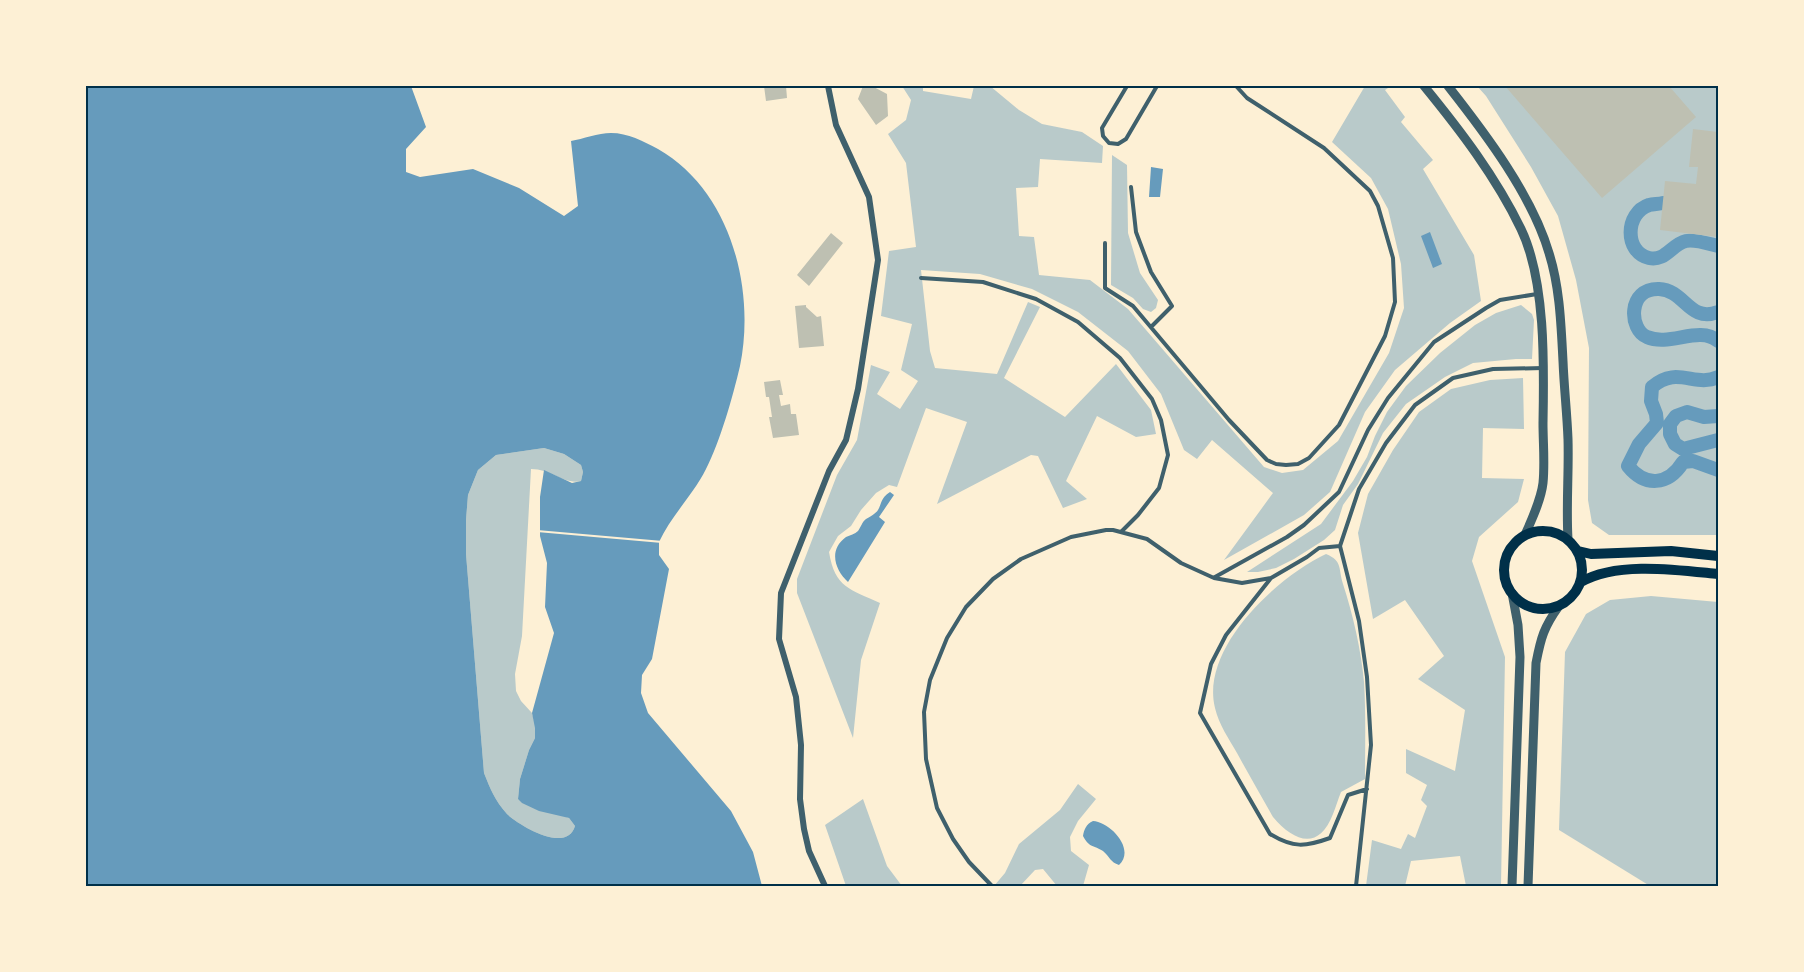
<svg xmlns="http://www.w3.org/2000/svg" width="1804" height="972" viewBox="0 0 1804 972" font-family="'Roboto Condensed',sans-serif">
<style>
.green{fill:#b9caca}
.water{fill:#669bbc;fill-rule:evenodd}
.pier{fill:#fdf0d5}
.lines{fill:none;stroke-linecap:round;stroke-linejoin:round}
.canal{stroke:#669bbc;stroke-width:14}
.building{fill:#bec0b2}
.service{stroke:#3f606c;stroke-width:4}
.minor{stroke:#3f606c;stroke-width:6}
.tertiary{stroke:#3f606c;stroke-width:9}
.secondary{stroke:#003049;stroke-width:10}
.neatline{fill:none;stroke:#003049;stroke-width:2}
</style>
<rect width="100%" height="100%" fill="#fdf0d5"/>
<path class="green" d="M902,86H923V91L971,99L974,86H990L1019,110L1042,124L1082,132L1103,146L1102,163L1040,159L1038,187L1016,188L1019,236L1034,237L1039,275L1090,280L1128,309L1264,467L1282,473L1303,470L1338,441L1389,353L1404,308L1401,264L1388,209L1371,178L1332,142L1365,86H1391L1385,90L1405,117L1401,122L1433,160L1423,169L1474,255L1481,301L1450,323L1395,370L1365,412L1330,492L1304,515L1224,560L1273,493L1212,440L1197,459L1184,450L1161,394L1128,351L1078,312L1032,289L980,274L921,270L930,351L935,368L997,374L1028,302L1040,307L1004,378L1065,417L1116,364L1151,410L1156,434L1136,437L1097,416L1066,481L1087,499L1063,508L1038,456L1031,455L937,504L967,422L926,408L897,487L889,485L876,493L861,510L851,526L838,536L829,552C835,588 850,589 880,603L861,660L853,738L797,593V579L837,475L857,440L871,365L890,372L877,394L900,409L918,381L901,370L912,324L881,316L889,251L916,247L906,163L888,134L906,120L911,100Z
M1477,86H1718V535H1609L1592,523L1588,500L1589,348L1576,280L1558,216L1531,167L1486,96Z
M1112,155L1127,165L1128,233L1140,273L1158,300L1156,308L1151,312L1143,309L1133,298L1111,285Z
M1521,305L1532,314L1534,320L1532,359H1516L1473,363L1445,377L1406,404L1383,433L1358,484L1343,505L1335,530L1324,540L1294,559L1276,568L1258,572H1247L1321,524L1353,481L1367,457L1375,436L1387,412L1406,386L1440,353L1475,325L1496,313Z
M1523,378L1524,429L1483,428L1482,478L1524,479L1518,502L1479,537L1472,561L1505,657L1501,886H1466L1460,856L1411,861L1405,886H1366L1372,840L1401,849L1408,834L1415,838L1427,806L1421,800L1427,785L1406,773V749L1455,771L1465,710L1418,679L1444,656L1405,600L1373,619L1358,533L1368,494L1393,450L1419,412L1451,389L1490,380Z
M544,448L564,454L581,465L583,472L581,481C564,485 552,469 531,469L522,636L515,674L516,691L521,701L532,713L536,728L535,738L529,750L520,779L518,799L569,818L575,826C567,854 520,826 507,814C495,801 490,788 484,773L466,554V520L468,495L478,470L496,455Z
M1326,554C1343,561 1338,569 1343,584C1353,615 1361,649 1364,682C1366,714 1365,747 1365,779L1341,792C1338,799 1336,807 1333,814C1319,851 1294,842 1273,817C1261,796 1249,775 1237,753C1229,739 1219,725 1215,708C1200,648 1277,577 1326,554Z
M1651,596L1718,602V886H1650L1559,830L1565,652L1586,614L1610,600Z
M1078,784L1096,799L1078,821L1070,837L1071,851L1089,865L1083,886H1057L1043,869L1035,870L1020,886H994L1005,873L1019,844L1060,810Z
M863,799L887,866L902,886H846L825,825Z"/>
<path class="water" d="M86,86H411L426,127L406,149V172L420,177L473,169L519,188L564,216L578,206L571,141C583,139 598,133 611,133C628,133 643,141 658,149C730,190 756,288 740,366C733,396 720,442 706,469C693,495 671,516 659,542V555L669,569L652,659L642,675L641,693L648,713L731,811L753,852L762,886H86ZM544,448L564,454L581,465L583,472L581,481L572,483L544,470L540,497V536L547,563L545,607L554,633L532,713L535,728V738L529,750L520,779L518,799L522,803L539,811L569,818L575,826C567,854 520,826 507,814C495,801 490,788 484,773L466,554V520L468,495L478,470L496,455Z
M1151,167L1163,169L1160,197H1149Z
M1430,232L1442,264L1433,268L1421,236Z
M890,492L894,495L879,517L885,522L848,582C835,570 828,550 846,537C850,535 855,534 858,531C861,527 862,522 866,519C869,517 872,516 874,514C883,508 878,499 890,492Z
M1093,821C1110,822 1136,849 1119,865C1110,862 1110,857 1103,851C1094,845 1089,848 1083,836C1084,830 1086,824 1093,821Z"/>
<path class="pier" d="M537,530L663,541L662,543L537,532Z"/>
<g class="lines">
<path class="canal" d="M1663,203C1659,204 1653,204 1649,205C1625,213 1624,252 1649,258C1665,262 1672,244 1686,241C1695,239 1709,244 1718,246
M1718,312C1689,323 1685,290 1659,289C1627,288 1629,330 1647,337C1670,347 1699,325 1718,341
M1718,377C1695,388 1677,365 1652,387L1651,401L1656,414L1657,423L1639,444L1628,466C1645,487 1668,486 1683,462L1693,461L1718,470
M1718,416L1704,417L1687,412L1676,416L1670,424V434L1675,444L1683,449L1718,440"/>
</g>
<path class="building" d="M764,86H786L787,98L766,101Z
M863,86H872L887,94L888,116L876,125L858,99Z
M1505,86H1669L1696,117L1602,198Z
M1693,129L1718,132V237L1660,230L1665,181L1696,184L1698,167H1689Z
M831,233L843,243L809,286L797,275Z
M806,305V307L817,317L821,316L824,346L799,348L795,306Z
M780,380L783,395H779L781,406L790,404L791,414H796L799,435L773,438L769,417H772L769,397H766L764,382Z"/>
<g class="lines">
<path class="service" d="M1127,86L1102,128L1103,136L1109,143L1118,144L1126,139L1157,86
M1131,187L1136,232L1151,272L1172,306L1151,327
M1105,243V288L1133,306L1229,420L1267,460L1276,464L1286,465L1298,464L1309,458L1339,425L1385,336L1395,302L1393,258L1378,206L1370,191L1324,148L1247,98L1236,86
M921,278L983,282L1036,299L1078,322L1120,358L1152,399L1161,420L1168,455L1159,488L1138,515L1121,532
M1340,546L1359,621L1367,677L1371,745L1356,886
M1340,546L1359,489L1386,443L1415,405L1453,378L1493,369L1543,368
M1215,577L1287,537L1304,525L1339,492L1368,430L1388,398L1434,342L1486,308L1500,300L1537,294
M1271,578L1226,635L1211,664L1200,713L1270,834C1293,848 1305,847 1330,838L1348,795L1367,789
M991,885L969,862L953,839L937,808L926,759L924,712L930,680L947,638L966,607L993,579L1021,559L1071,537L1106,530H1113L1147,539L1181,563L1214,578L1242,583L1271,578L1307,557L1319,548L1340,546"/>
<path class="minor" d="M825,886L809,851L804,829L800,799L801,745L796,697L779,639L781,593L829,471L846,440L858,389L878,260L869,197L836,125L828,86"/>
<path class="tertiary" d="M1424,86C1460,130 1496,177 1521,229C1546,281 1544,367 1543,423C1543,443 1545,463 1543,483C1541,500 1532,519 1525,535
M1448,86C1485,133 1532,195 1549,253C1560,288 1561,325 1563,361C1564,387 1567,413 1568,439C1569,472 1566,506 1568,539
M1512,593L1518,625L1520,657L1512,886
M1528,886L1536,663C1541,637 1544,627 1559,606"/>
<path class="secondary" d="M1504 570a39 39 0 1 1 78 0a39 39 0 1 1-78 0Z
M1578,551L1591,554L1671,551L1718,556
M1581,582C1617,561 1678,570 1718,574"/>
</g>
<rect width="1804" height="972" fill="none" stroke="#fdf0d5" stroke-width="174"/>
<rect x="87" y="87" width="1630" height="798" class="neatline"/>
</svg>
